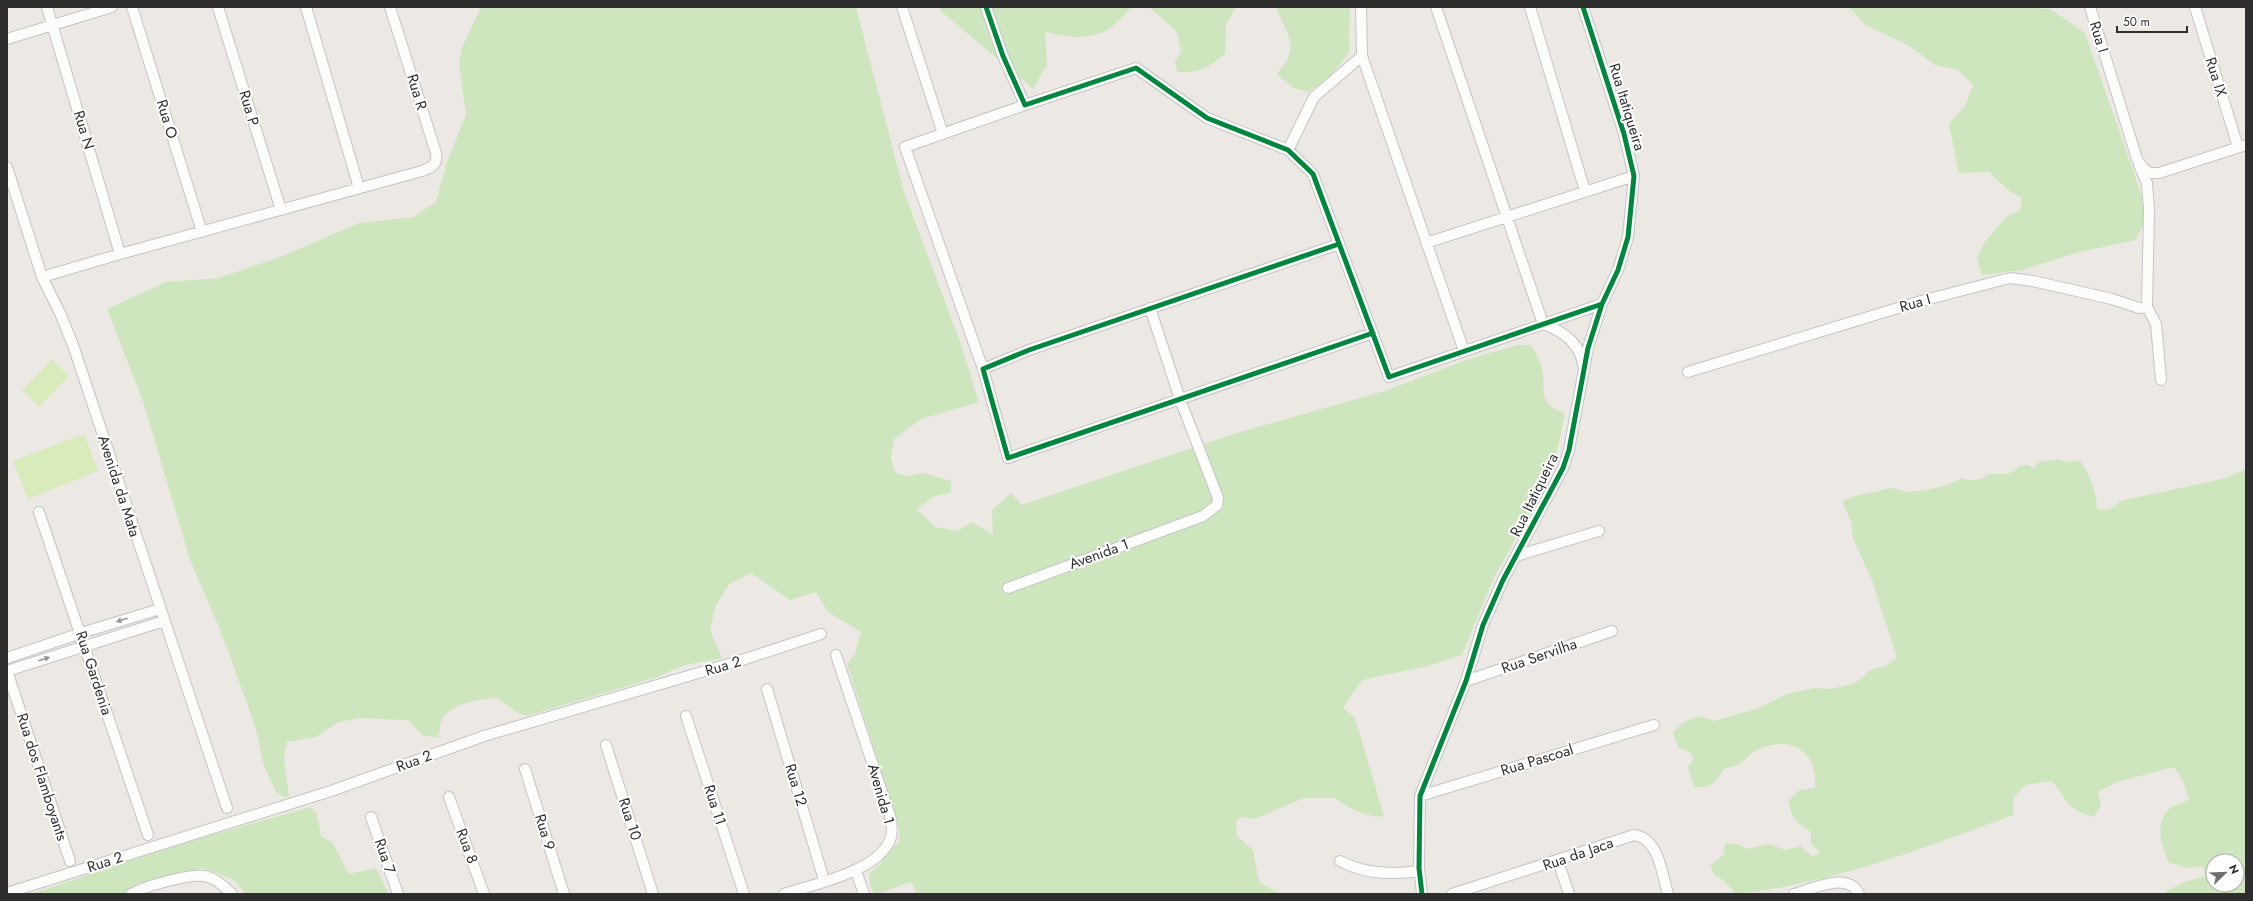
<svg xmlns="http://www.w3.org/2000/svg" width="2253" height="901" viewBox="0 0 2253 901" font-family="Jost,sans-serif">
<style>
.green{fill:#cee6be;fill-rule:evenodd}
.pitch{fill:#d9eabb}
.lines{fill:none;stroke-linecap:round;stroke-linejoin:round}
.street-casing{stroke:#c5c4c5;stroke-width:12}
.street{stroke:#fcfcfb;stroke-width:10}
.cycleway-casing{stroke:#fff;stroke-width:8}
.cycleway{stroke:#00873e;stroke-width:5}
.oneway{fill:#959594}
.labels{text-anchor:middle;stroke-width:4;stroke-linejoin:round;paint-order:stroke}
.street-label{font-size:15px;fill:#2e2e2e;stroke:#fff}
</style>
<rect width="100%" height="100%" fill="#ece8e4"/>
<path class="green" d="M480,7H856L904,192L960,342L979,402L921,419L894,439L891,457L895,473L909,476L924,473L951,481V492L933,497L917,509L935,527L958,531L972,522L993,535L992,510L1011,493L1022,505L1240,432L1385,391L1466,360L1517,345H1531C1534,351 1539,358 1541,365C1548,388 1534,403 1565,413L1557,452L1529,514L1494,578L1462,655L1428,666L1362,680L1343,708L1355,718L1384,816L1376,817L1356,811L1334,798H1304L1254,819L1241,817L1236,822L1237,836L1253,850L1259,882L1280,894H917L912,882C898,885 888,892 874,894L870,885L869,873L880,865L884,856L899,842V827L847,664L854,656L861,632L828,612L816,592L790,600L751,573L728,585L715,607L710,630L722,658L685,665L654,678L527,716L518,713L497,698C480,699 449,703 441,722C440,727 439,733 438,738L422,735L408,720L358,718L337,723L316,737L287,742L284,758L289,797H284L276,792L263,763L257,733L248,706L221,632L190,560L143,401L107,309L166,282L219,278L283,256L359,223L413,217L436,202L448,159L466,115L459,64L462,47L479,12Z
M940,7H1139L1129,9C1107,40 1080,41 1045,32L1047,65L1033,89L941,11Z
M1149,7H1236L1226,25L1225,54C1208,67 1200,74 1177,72L1175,62L1181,52L1177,32Z
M1276,7H1350L1349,53L1331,75L1309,92L1293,88L1277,74C1301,46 1288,37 1276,7Z
M1849,7H2014L2050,9L2085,33L2142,196L2145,220L2136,240L2079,252L2023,270L1982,275L1977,258L1984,243L2006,217L2020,210L2022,198L2008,190L1989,172L1959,173L1949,124L1965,106L1973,85L1958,70L1935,65L1908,45L1865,25Z
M2057,459L2066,462L2080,461C2090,473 2097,494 2097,509C2112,512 2110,508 2121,501L2226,478L2246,469V894H2162L2184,882L2205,876L2203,866L2187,868L2168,862C2162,846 2154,823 2169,809C2174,805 2183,803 2189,799L2183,781L2174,767L2117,782L2098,792L2101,805L2094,817C2085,814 2073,810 2067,802C2060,793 2061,790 2051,781L2026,785L2014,797L2013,815C1924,848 1831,884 1736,894L1723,880L1714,875L1710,866L1724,854L1725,843L1737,844L1748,849L1769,844L1786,850L1801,846L1813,857L1820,852L1811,844V832C1807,828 1802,827 1798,823C1792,817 1790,808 1788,800L1800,790L1815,788C1818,751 1792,735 1759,749C1751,752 1746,760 1739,764C1735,767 1729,767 1724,769C1715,783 1713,788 1694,787L1688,766L1693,760L1691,753L1678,747L1673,732L1684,722L1699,716L1714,721L1756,709L1787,694L1815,688L1831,689L1851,684L1861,679L1870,670L1885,666L1897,658L1872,580L1853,539L1851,521L1842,502L1851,497L1892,488L1909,492L1926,490L1945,486L1962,478C1970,482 1983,480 1989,474C2001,474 2012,476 2019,466L2028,465L2034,468L2039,462ZM2213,861H2237V885H2213Z
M311,807L317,815L321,836L333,843L349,874L376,868L389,894H246L234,880L203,868L137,884L124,894H31L190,841Z"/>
<path class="pitch" d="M52,359L69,376L39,407L22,390Z
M84,434L98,471L28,499L13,461Z"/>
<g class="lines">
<g class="street-casing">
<path id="street" d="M47,7L120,254
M132,7L202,232
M218,7L281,210
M306,7L359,188
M902,7L943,134
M986,7L1003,56L1025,105L1136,68L1207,118L1288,150L1313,174L1389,377L1602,304
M1361,7L1362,56L1464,351
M1436,7L1543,324C1563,331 1580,343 1583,365
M1530,7L1585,191
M2090,7L2137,159L2143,168L2150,173H2159L2246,145
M2195,7L2238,147
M7,39L112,7
M1288,150L1314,97L1362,56
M2139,165L2147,183L2149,209L2147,307L2156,324L2161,380
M7,167L42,277L60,313L73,345L227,808
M1426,243L1634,176
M1339,244L1029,350L983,369L1008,458L1373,333
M42,277L120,254L422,171C432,167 438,165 436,153L390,7
M983,369L905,147L1025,105
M1688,372L1921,301L2010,278L2033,281L2112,299L2139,308L2147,307
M39,512L148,835
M1516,556L1599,531
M1008,588L1203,516L1217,505L1218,498L1180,399L1150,308
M7,658L81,633L160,609
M7,671L70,861
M7,671L164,621
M1466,681L1612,631
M767,689L824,880
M686,716L744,894
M606,745L653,894
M525,769L564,894
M1420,796L1654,725
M449,797L484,894
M371,817L398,894
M1340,861C1364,874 1392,875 1419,871
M1558,861L1569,894
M856,871L864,894
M7,893L334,790L484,736L739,661L821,634
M131,894C145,886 188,874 204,876C214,877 225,887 232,894
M784,894C814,884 881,871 891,837C893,832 891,824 891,819L836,655
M1422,894L1419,868L1420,796L1466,681L1483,625L1503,580L1563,468L1569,450L1588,348L1602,304L1618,270L1628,237L1634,176L1624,134L1583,7
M1452,894L1634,835C1659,838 1662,874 1668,894
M1794,894C1812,889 1848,871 1859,894"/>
</g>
<use href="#street" class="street"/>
<g class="cycleway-casing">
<path id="cycleway" d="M986,7L1003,56L1025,105L1136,68L1207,118L1288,150L1313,174L1389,377L1602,304
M1339,244L1029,350L983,369L1008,458L1373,333
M1422,894L1419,868L1420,796L1466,681L1483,625L1503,580L1563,468L1569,450L1588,348L1602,304L1618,270L1628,237L1634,176L1624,134L1583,7"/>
</g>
<use href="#cycleway" class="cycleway"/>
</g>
<defs><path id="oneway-solid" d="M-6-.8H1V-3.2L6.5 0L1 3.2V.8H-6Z"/></defs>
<g class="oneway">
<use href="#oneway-solid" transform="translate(122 620) rotate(163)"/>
<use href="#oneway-solid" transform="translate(44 659) rotate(-17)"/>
</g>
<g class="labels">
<g class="street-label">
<text transform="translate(2099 37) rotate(73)" y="5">Rua I</text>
<text transform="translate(2216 77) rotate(73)" y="5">Rua IX</text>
<text transform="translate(417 92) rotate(73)" y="5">Rua R</text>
<text transform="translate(1627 107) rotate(73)" y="5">Rua Itatiqueira</text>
<text transform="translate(249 108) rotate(73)" y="5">Rua P</text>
<text transform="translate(167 119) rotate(73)" y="5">Rua O</text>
<text transform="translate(84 130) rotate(73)" y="5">Rua N</text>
<text transform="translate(1915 303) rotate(-16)" y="5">Rua I</text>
<text transform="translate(119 486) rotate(72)" y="5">Avenida da Mata</text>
<text transform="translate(1534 495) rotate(-64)" y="5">Rua Itatiqueira</text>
<text transform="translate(1099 554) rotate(-20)" y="5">Avenida 1</text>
<text transform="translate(1539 656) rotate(-19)" y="5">Rua Servilha</text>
<text transform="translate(723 666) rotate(-17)" y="5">Rua 2</text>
<text transform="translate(94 673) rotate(72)" y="5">Rua Gardenia</text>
<text transform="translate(1537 760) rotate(-17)" y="5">Rua Pascoal</text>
<text transform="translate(414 761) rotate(-20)" y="5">Rua 2</text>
<text transform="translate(42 777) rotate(72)" y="5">Rua dos Flamboyants</text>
<text transform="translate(796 785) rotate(73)" y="5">Rua 12</text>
<text transform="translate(881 794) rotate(74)" y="5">Avenida 1</text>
<text transform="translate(715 805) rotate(72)" y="5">Rua 11</text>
<text transform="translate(630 819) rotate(72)" y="5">Rua 10</text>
<text transform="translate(545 832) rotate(73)" y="5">Rua 9</text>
<text transform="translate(467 846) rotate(70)" y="5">Rua 8</text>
<text transform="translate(1578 854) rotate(-19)" y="5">Rua da Jaca</text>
<text transform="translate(385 856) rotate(71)" y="5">Rua 7</text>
<text transform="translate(105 862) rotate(-18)" y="5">Rua 2</text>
</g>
</g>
<rect width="2253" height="901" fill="none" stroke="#2e2e2e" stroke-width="16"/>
<g transform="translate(2225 873) rotate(67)"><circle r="19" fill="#ffffff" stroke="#ababab"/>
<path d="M0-3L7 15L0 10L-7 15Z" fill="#706f6e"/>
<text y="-6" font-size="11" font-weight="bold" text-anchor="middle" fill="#2e2e2e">N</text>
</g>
<path d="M2117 26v6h70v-6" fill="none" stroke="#2e2e2e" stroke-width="2"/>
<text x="2123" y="26" font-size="12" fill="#2e2e2e" stroke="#ffffff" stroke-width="3" paint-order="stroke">50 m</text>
</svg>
